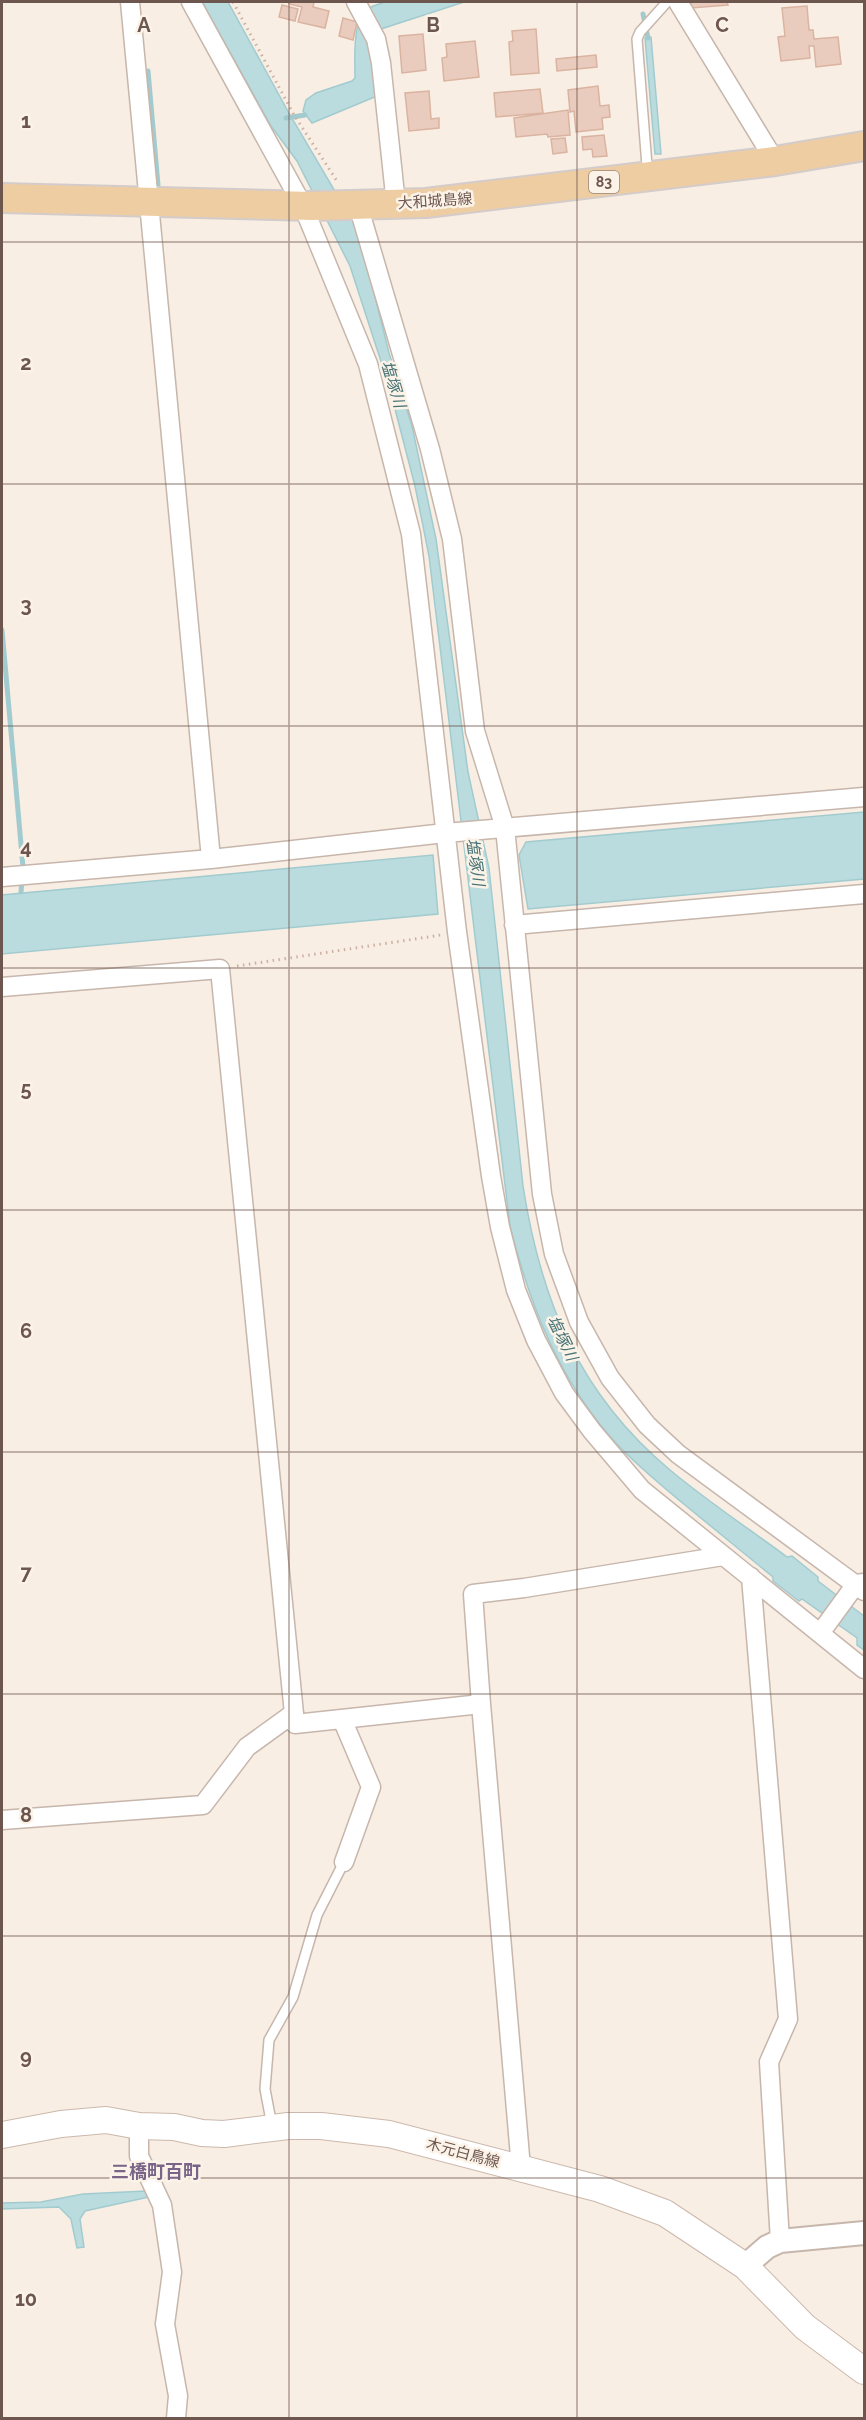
<svg xmlns="http://www.w3.org/2000/svg" width="866" height="2420" viewBox="0 0 866 2420" font-family="Raleway,'Noto Sans JP',sans-serif">
<style>
.water{fill:#badcdf;stroke:#a2cbcf;stroke-width:1.5}
.lines{fill:none;stroke-linecap:round;stroke-linejoin:round}
.stream{stroke:#a2cbcf;stroke-width:5}
.building{fill:#eaccbe;stroke:#dab3a1;stroke-width:1.5}
.service-casing{stroke:#c7b6ac;stroke-width:12}
.minor-casing{stroke:#c7b6ac;stroke-width:21}
.tertiary-casing{stroke:#c7b6ac;stroke-width:26}
.secondary-casing{stroke:#ccb8ac;stroke-width:28}
.primary-casing{stroke:#d3ccca;stroke-width:32}
.path{stroke:#ceb0a2;stroke-width:3;stroke-dasharray:1.5 4.5;stroke-linecap:butt}
.service{stroke:#fff;stroke-width:9}
.minor{stroke:#fff;stroke-width:18}
.tertiary{stroke:#fff;stroke-width:22}
.secondary{stroke:#fff;stroke-width:26}
.primary{stroke:#efcda3;stroke-width:28}
.grid{fill:none;stroke:#6d564d;stroke-width:1.5;stroke-opacity:0.55}
.labels{text-anchor:middle;stroke-width:5;stroke-linejoin:round;paint-order:stroke}
.shield{fill:#fcf3e8;stroke:#98857c;stroke-width:1.5}
.shield-label{font-size:14px;font-weight:bold;fill:#6d564d}
.street-label{font-size:15px;fill:#6d564d;stroke:#fcf3e8}
.water-label{font-size:16px;font-style:italic;fill:#477377;stroke:#fcf3e8}
.quarter-label{font-size:18px;font-weight:bold;fill:#7a6589;stroke:#fcf3e8}
.grid-label{font-size:20px;text-anchor:middle;font-weight:bold;fill:#6d564d;stroke:#fcf3e8;stroke-width:5;stroke-linejoin:round;paint-order:stroke}
</style>
<rect width="100%" height="100%" fill="#f8eee3"/>
<path class="water" d="M202,2H228L290,115L359,232L389,353L412,426L436,539L468,772L489,868L523,1186C541,1301 579,1394 670,1470C707,1501 748,1528 787,1557L792,1556L818,1577V1581L864,1616V1650L857,1645V1638L802,1599L799,1601L773,1581V1577C744,1553 714,1529 685,1505C661,1485 635,1464 614,1441C559,1379 530,1306 510,1226L429,556L415,486L389,386L350,266L297,161L271,126Z
M385,2H464L381,29L369,38L377,96L312,123L303,111L306,100L316,93L352,81L355,78C355,61 352,20 367,9C372,6 379,4 385,2Z
M651,37L661,154H655L645,38Z
M864,812V879L528,909L519,855L526,842Z
M433,855L438,914L2,954V895Z
M146,2191L149,2197L85,2211L80,2219L84,2247L77,2248L71,2219L59,2207L2,2209V2203L41,2202L83,2194Z"/>
<g class="lines">
<path class="stream" d="M643,14L648,38
M148,71L158,185
M286,118L305,115
M2,630L23,867L21,892"/>
</g>
<path class="building" d="M289,2H314L313,7L329,11L325,28L298,22L302,7L289,4Z
M691,2H727L728,5L691,8Z
M282,5L298,9L295,21L279,17Z
M807,6L809,30H813L814,39L838,37L841,64L816,67L814,46H809L810,58L781,61L778,37L785,36L782,8Z
M343,18L357,22L353,40L339,36Z
M536,29L539,73L511,75L509,42L513,41L512,31Z
M423,34L426,70L402,73L399,36Z
M475,41L479,77L444,81L442,58L447,57L446,44Z
M596,55L597,67L557,71L556,59Z
M598,86L600,106L609,105L610,117L602,118L603,129L576,132L574,111L570,112L568,90Z
M540,89L543,113L496,117L494,93Z
M429,91L431,119L439,118V128L409,131L405,93Z
M568,110L570,135L548,137L547,134L516,137L514,118Z
M604,135L607,156L593,157L592,149L583,150L582,137Z
M565,138L567,152L553,154L551,139Z"/>
<g class="lines">
<g class="service-casing">
<path id="service" d="M647,166L637,39L640,32L667,2
M272,2126L265,2089L269,2040L293,1997L317,1915L344,1862"/>
</g>
<g class="minor-casing">
<path id="minor" d="M130,2L211,859
M191,2L303,206L368,364L411,534L457,932L491,1176L500,1227L516,1290L536,1340L564,1393L592,1431L642,1490L864,1669
M356,2L376,39L381,63L396,204
M678,2L775,161
M358,205L430,449L452,539L475,731L505,828L542,1194L554,1254L579,1322L610,1378L647,1425L678,1454L864,1591
M2,877L211,859L445,833L864,797
M514,925L864,894
M2,987L220,969L295,1724L481,1704
M751,1577L788,2019L769,2062L780,2241
M821,1632L856,1584L864,1583
M342,1719L371,1787L344,1862
M2,1820L203,1805L247,1747L294,1713
M139,2126V2156L162,2205L172,2272L165,2324L178,2396L176,2418
M521,2168L481,1704L473,1594L524,1588L723,1556"/>
</g>
<g class="tertiary-casing">
<path id="tertiary" d="M745,2266L767,2247L780,2241L864,2233"/>
</g>
<g class="secondary-casing">
<path id="secondary" d="M2,2135L61,2124L106,2120L139,2126L174,2127L202,2133L224,2134L288,2126H321L389,2134L600,2189L665,2213L745,2266L805,2327L864,2371"/>
</g>
<g class="primary-casing">
<path id="primary" d="M2,198L312,206L426,203L775,161L864,146"/>
</g>
<path class="path" d="M233,2L294,115L337,181
M237,966L441,935"/>
<use href="#service" class="service"/>
<use href="#minor" class="minor"/>
<use href="#tertiary" class="tertiary"/>
<use href="#secondary" class="secondary"/>
<use href="#primary" class="primary"/>
</g>
<path class="grid" d="M289,2V2418M577,2V2418M2,242H864M2,484H864M2,726H864M2,968H864M2,1210H864M2,1452H864M2,1694H864M2,1936H864M2,2178H864"/>
<g class="labels">
<rect class="shield" x="589" y="171" width="30" height="22" rx="4.5"/>
<g class="shield-label">
<text x="604" y="187">83</text>
</g>
<g class="street-label">
<text transform="translate(435 201) rotate(-4)" y="5">大和城島線</text>
<text transform="translate(463 2153) rotate(15)" y="5">木元白鳥線</text>
</g>
<g class="water-label">
<text transform="translate(394 384) rotate(73)" y="6">塩塚川</text>
<text transform="translate(476 862) rotate(82)" y="6">塩塚川</text>
<text transform="translate(563 1338) rotate(64)" y="6">塩塚川</text>
</g>
<g class="quarter-label">
<text x="156" y="2178">三橋町百町</text>
</g>
</g>
<g class="grid-label">
<text x="144" y="32">A</text>
<text x="433" y="32">B</text>
<text x="722" y="32">C</text>
<text x="26" y="128">1</text>
<text x="26" y="370">2</text>
<text x="26" y="612">3</text>
<text x="26" y="854">4</text>
<text x="26" y="1096">5</text>
<text x="26" y="1338">6</text>
<text x="26" y="1580">7</text>
<text x="26" y="1822">8</text>
<text x="26" y="2064">9</text>
<text x="26" y="2306">10</text>
</g>
<rect width="866" height="2420" fill="none" stroke="#6d564d" stroke-width="6"/>
</svg>
